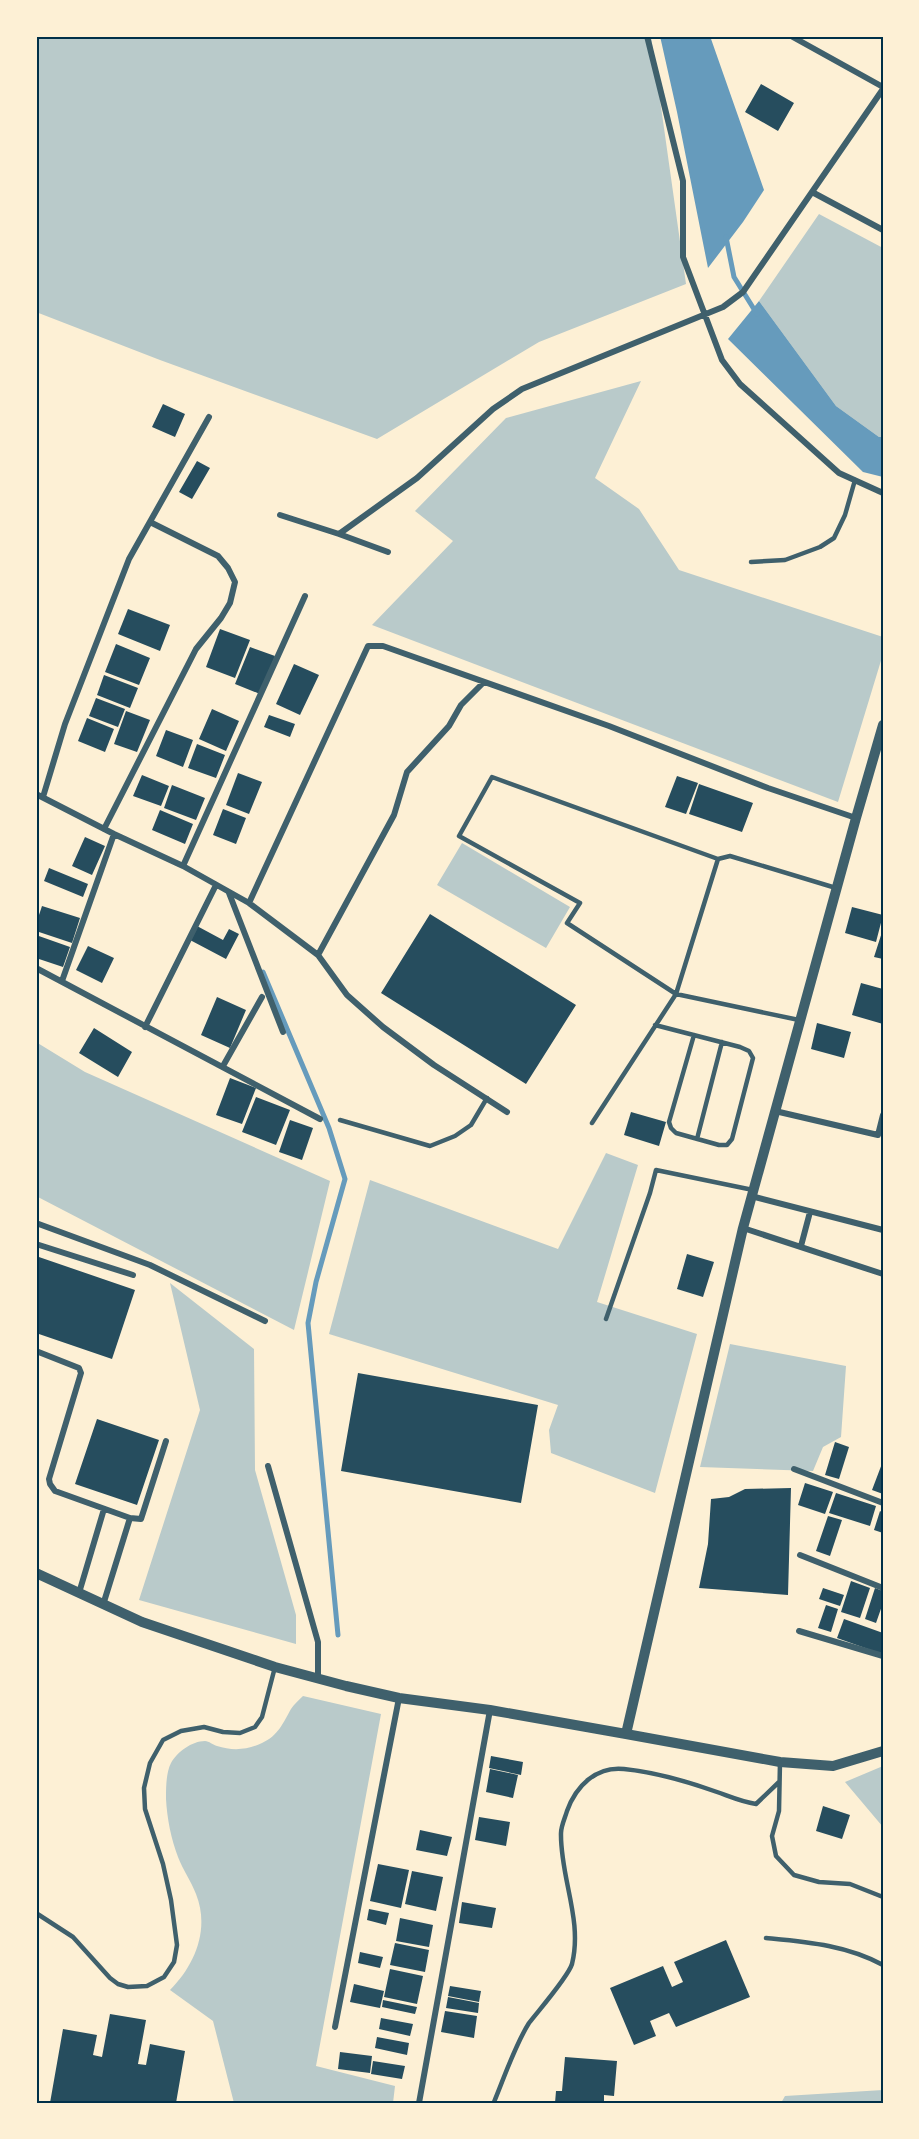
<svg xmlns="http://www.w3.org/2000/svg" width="919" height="2139" viewBox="0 0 919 2139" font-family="'Roboto Serif',serif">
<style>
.green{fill:#b9caca}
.water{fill:#669bbc}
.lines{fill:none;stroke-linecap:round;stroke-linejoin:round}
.stream{stroke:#669bbc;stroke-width:5}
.building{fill:#264d5e}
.service{stroke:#3f606c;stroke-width:4.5}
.minor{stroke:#3f606c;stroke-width:6}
.tertiary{stroke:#3f606c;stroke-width:10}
.neatline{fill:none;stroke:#003049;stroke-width:2}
</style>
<rect width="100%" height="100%" fill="#fdf0d5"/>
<path class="green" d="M36,36H651L686,284L539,342L377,439L160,360L36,312Z
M819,214L883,248V437H879L836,406L759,301Z
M641,381L595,478L639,509L679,570L883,637V654L838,802L372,625L453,541L415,511L506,418Z
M462,843L570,907L546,948L437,885Z
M36,1042L85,1072L330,1181L294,1330L36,1196Z
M606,1153L638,1165L597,1302L697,1334L655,1493L551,1453L549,1430L558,1405L329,1334L370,1180L558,1249Z
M170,1283L254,1349L255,1470L296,1615V1644L139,1600L200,1410Z
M730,1344L846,1366L841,1437L823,1447L813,1471L700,1467Z
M303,1696L381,1714L316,2066L395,2086L393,2103H234L213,2021L170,1990C195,1965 210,1929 196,1894C191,1881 183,1870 178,1857C171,1839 167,1818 166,1799C166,1787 166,1773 171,1763C177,1752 192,1741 205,1741C209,1741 213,1745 217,1746C232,1751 248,1750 262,1743C278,1736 283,1723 291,1709C294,1704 299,1700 303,1696Z
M883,1766V1827L845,1782Z
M883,2090V2103H781L785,2096Z"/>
<path class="water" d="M660,36H710L764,190L743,222L708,268L677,112Z
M759,301L836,406L879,437H883V477L863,472L728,339Z"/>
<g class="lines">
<path class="stream" d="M726,237L734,277L757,314
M263,972L329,1128L345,1179L316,1282L308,1323L338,1635"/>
</g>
<path class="building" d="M761,84L794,103L778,131L745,112Z
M163,404L185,414L175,437L152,427Z
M197,461L210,468L192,499L179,492Z
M128,609L170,625L160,651L118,634Z
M220,629L250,640L235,678L206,667Z
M116,644L150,658L139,685L105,672Z
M250,647L275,656L260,694L235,684Z
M294,664L319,675L300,715L276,704Z
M104,675L138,688L130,708L97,695Z
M96,698L125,709L118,727L89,716Z
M212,709L239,721L226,751L199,739Z
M126,711L150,720L137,752L114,744Z
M269,715L295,724L290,737L264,727Z
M87,718L114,729L105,752L78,741Z
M166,730L193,740L183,767L156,756Z
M197,744L225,755L216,778L188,768Z
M238,773L262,782L249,814L226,805Z
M142,775L169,786L161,806L133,796Z
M677,776L698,783L686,814L665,807Z
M699,784L753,803L742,832L689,814Z
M172,785L205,798L196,820L164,808Z
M223,809L246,818L236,844L213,835Z
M160,810L193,824L185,844L152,830Z
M85,837L105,846L92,875L72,866Z
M49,868L88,884L83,897L44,881Z
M42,906L80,918L72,943L36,931V924Z
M852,907L883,915L876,942L845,933Z
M430,914L576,1005L526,1084L381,993Z
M197,926L223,940L229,929L239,934L226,959L190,940Z
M883,929V959L874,957Z
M36,935L70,947L63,967L36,958Z
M88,946L114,958L102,983L76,970Z
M861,983L883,989V1024L852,1015Z
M217,997L246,1010L230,1048L201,1035Z
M817,1023L851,1032L844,1058L811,1049Z
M94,1028L132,1052L118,1077L79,1053Z
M230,1078L256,1088L242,1124L216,1115Z
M256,1097L290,1110L276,1145L242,1132Z
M631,1112L666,1122L659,1146L624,1135Z
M290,1120L313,1128L302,1160L279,1152Z
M687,1254L714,1262L703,1297L677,1289Z
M36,1256L135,1290L112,1359L36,1333Z
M358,1373L538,1405L521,1503L341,1471Z
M97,1419L159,1440L137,1505L75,1484Z
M835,1442L849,1447L839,1479L825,1475Z
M883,1461V1494L872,1490Z
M805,1483L833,1492L825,1514L798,1505Z
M791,1488L788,1595L699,1588L708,1544L711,1499L729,1497L745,1489Z
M836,1493L876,1506L870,1526L829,1513Z
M880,1511L883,1513V1533L874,1530Z
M828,1516L842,1520L830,1556L816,1551Z
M851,1581L870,1588L860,1618L841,1612Z
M823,1588L844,1595L840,1606L819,1599Z
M875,1588L883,1591V1603L876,1623L865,1619Z
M826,1605L838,1609L831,1632L818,1628Z
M844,1619L883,1633L882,1654L837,1638Z
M491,1756L523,1762L521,1775L489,1768Z
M490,1769L518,1775L513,1798L486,1792Z
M823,1806L850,1815L842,1839L816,1831Z
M479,1817L510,1822L506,1846L475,1840Z
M420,1830L452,1837L447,1856L416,1850Z
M378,1864L409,1870L401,1908L370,1901Z
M412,1871L443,1877L436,1911L405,1904Z
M462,1902L496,1908L492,1928L459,1923Z
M369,1909L389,1913L386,1925L367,1920Z
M400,1918L433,1925L429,1947L396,1941Z
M726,1940L750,1997L676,2027L669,2013L650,2021L656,2036L634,2045L610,1988L663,1966L672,1987L683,1982L674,1962Z
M395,1943L429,1950L425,1972L390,1965Z
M360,1952L383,1957L380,1968L358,1963Z
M390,1969L423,1976L417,2004L384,1997Z
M354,1984L384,1991L380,2008L350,2002Z
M450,1986L481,1991L479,2002L448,1996Z
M448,1997L479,2003L478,2013L446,2008Z
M383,2000L417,2007L415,2014L382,2007Z
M445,2011L477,2016L474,2038L441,2032Z
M110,2014L146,2020L138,2064L146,2065L150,2044L185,2051L176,2103H50L63,2029L97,2035L93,2055L102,2057Z
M381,2018L413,2024L410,2036L379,2029Z
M377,2037L409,2043L407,2055L375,2048Z
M340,2052L372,2056L370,2073L338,2069Z
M565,2057L617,2061L614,2096L604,2095V2103H555L556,2091H562Z
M373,2061L405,2066L402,2079L371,2074Z"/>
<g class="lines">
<path class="service" d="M751,562L785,560L820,547L834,538L845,515L855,480
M799,1020L676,994L718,859L730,856L836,888
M655,1025L740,1047L749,1051L753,1058L732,1139L727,1145H719L676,1133L671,1128L669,1122L694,1035
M340,1120L430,1146L455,1136L471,1125L487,1098
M592,1123L676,994L567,923L580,903L459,836L492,777L718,859
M697,1139L722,1042
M606,1319L650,1193L656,1170L753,1190
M780,1762L779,1811L772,1836L776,1856L794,1875L819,1882L850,1884L883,1897
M36,1913L73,1937L110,1978L118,1984L128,1987L147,1986L164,1977L174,1962L177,1945L171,1900L163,1864L145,1809L144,1788L150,1763L163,1740L181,1731L204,1727L223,1732L240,1733L255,1727L262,1717L275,1667
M766,1938C807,1942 846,1945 883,1965
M494,2102C504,2078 515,2045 529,2023C539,2010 568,1977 572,1964C583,1920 560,1877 561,1833C561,1826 565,1818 567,1811C576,1786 596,1766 624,1769C654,1772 689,1782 717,1792C731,1797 742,1802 756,1804L779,1782"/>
<path class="minor" d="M647,36L683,181V257L722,360L740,384L839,473L883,493
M791,36L883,87
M812,192L883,230
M280,515L339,534L417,478L493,409L522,389L723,307L743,292L883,89
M339,534L388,552
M36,794L114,834L183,866L249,903L318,955L347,995L383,1027L434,1065L507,1112
M43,797L65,724L129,559L209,417
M104,829L196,649L221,618L230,603L235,582L228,568L218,556L150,522
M183,866L305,596
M229,893L283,1032
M249,903L368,646H383L609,726L768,788L856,818
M318,955L394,815L407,772L449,726L461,705L484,682
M36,968L320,1119
M62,981L114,834
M145,1027L216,885
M223,1066L262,997
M775,1111L878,1135L883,1115
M751,1196L883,1230
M36,1223L150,1265L265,1321
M743,1228L883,1274
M36,1244L133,1275
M801,1246L810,1212
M36,1351L79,1368L81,1373L49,1479L50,1484L55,1491L130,1518L141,1519L166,1441
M268,1466L318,1642V1679
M794,1469L883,1503
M800,1555L883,1588
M79,1593L104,1509
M103,1605L130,1518
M799,1631L883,1656
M335,2027L399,1698
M419,2103L490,1710"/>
<path class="tertiary" d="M36,1573L142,1622L275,1667L346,1686L399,1698L490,1710L626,1734L743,1228L856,818L883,725
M626,1734L780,1762L833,1766L883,1751"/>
</g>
<rect width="919" height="2139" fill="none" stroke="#fdf0d5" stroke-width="75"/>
<rect x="38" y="38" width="844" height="2064" class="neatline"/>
</svg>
